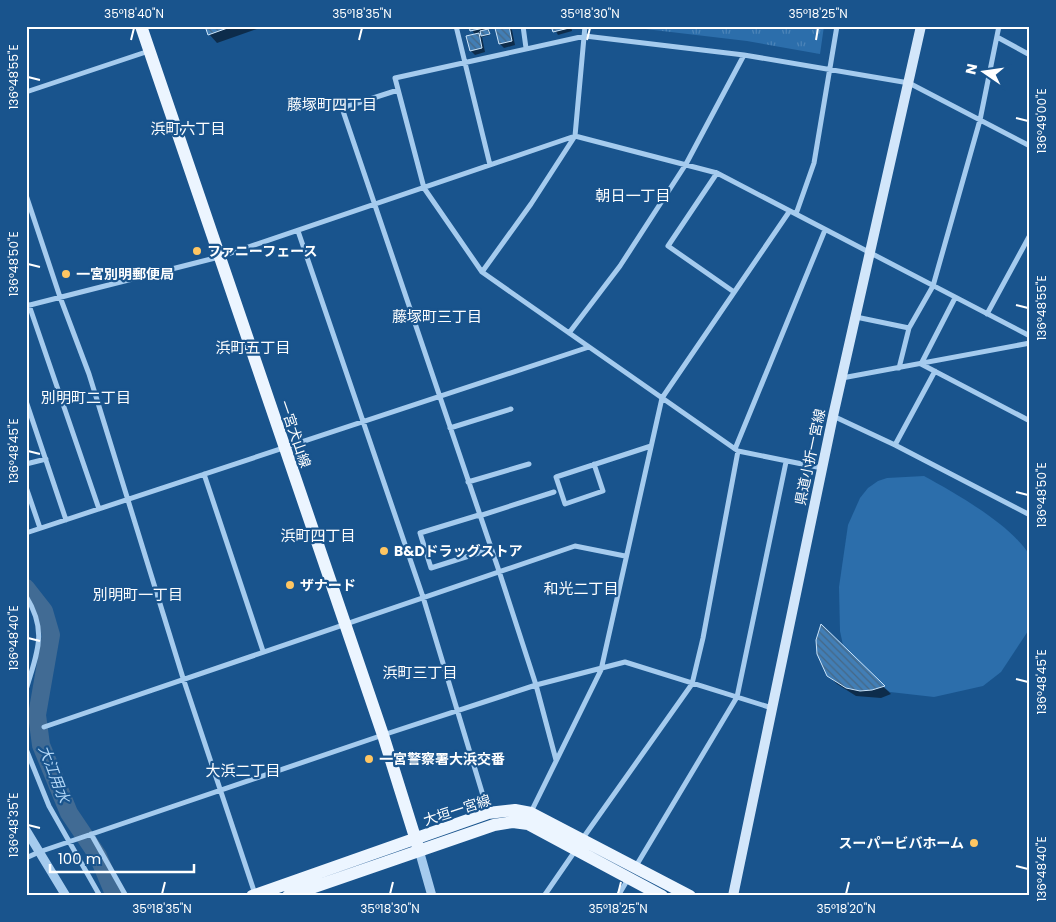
<svg xmlns="http://www.w3.org/2000/svg" width="1056" height="922" viewBox="0 0 1056 922" font-family="Poppins,'Noto Sans JP',sans-serif">
<style>
.grass{fill:url(#grass-tufts)}
.garden{fill:#2c6eab}
.shadow{fill:#0007}
.lines{fill:none;stroke-linecap:round;stroke-linejoin:round}
.river{stroke:#416b94;stroke-width:18}
.building{fill:url(#building-back-hatch);stroke:#cbe4fa}
.minor{stroke:#a5cbee;stroke-width:5}
.tertiary{stroke:#a5cbee;stroke-width:9}
.secondary{stroke:#d2e6fa;stroke-width:10}
.primary{stroke:#ecf5ff;stroke-width:12}
.ticks{fill:none;stroke:#fff;stroke-width:2}
.poi-dot{fill:#ffc662;stroke:#19548d;stroke-width:2}
.labels{text-anchor:middle;stroke-width:4.5;stroke-linejoin:round;paint-order:stroke}
.poi-label{font-size:14px;font-weight:bold;fill:#fff;stroke:#19548d;text-anchor:start}
.street-label{font-size:14px;fill:#fff;stroke:#19548d}
.neighbourhood-label{font-size:15px;fill:#fff;stroke:#19548d}
.water-label{font-size:15px;font-style:italic;fill:#b1d5f5;stroke:#19548d}
.neatline{fill:none;stroke:#fff;stroke-width:2}
.ticks-label{font-size:12px;text-anchor:middle;fill:#fff}
</style>
<defs>
<pattern id="grass-tufts" width="24" height="20" patternUnits="userSpaceOnUse" patternTransform="scale(1.25)"><rect width="24" height="20" fill="#2c6eab"/><path d="M3 7l-1-3M5 7V3M7 7l1-3M15 17l-1-3M17 17v-4M19 17l1-3" fill="none" stroke="#4c84b8"/></pattern>
<pattern id="building-back-hatch" width="6" height="6" patternUnits="userSpaceOnUse" patternTransform="scale(1.25)"><rect width="6" height="6" fill="#427eb5"/><path d="M-1 5l2 2M0 0l6 6M5-1l2 2" fill="none" stroke="#466886"/></pattern>
</defs>
<rect width="100%" height="100%" fill="#19548d"/>
<path class="grass" d="M620,26H824L820,54L747,41Z"/>
<path class="garden" d="M924,476C955,493 1012,525 1030,556V628L1001,672L983,686L934,697L890,692L876,683L844,650L840,631L839,587L848,525L860,498L868,488L878,481L887,478Z"/>
<path class="shadow" d="M206,26H265L217,43L209,34Z
M470,26H486L490,32V35L482,37L485,52L475,55L471,51L468,37L475,35Z
M491,26H508L512,30L515,45L504,48L500,44L497,30Z
M553,26H571L572,31L558,35Z
M822,626L891,694L881,698L856,696L837,684L828,675Z"/>
<g class="lines">
<path class="river" d="M26,588L44,611L51,635L37,715L41,745L69,813L98,856L115,896"/>
</g>
<path class="building" d="M205,26H233L208,35Z
M469,26H483L484,28L470,31Z
M509,26L512,41L499,44L495,28Z
M551,26H568L569,28L553,32Z
M488,29L490,34L481,36L480,31Z
M479,33L482,48L470,51L466,36Z
M821,624L882,683L885,686L872,690L860,691L846,688L827,676L817,654L816,640Z"/>
<g class="lines">
<path class="minor" d="M456,26L490,165
M523,26L526,48
M997,37L1030,55
M398,90L342,108L499,571L536,685L556,760
M26,92L149,51
M717,173L668,246L734,292
M26,195L60,297L89,374L183,678L255,894
M796,214L814,163L837,26
M298,231L423,597L488,812
M482,272L531,204L575,136L585,26
M955,298L921,364L1030,421
M29,305L99,509
M26,306L219,257L575,136L717,173L1030,336
M987,314L1030,235
M856,317L909,328
M569,333L620,266L686,164L744,55
M899,368L909,328L933,286L980,120L999,26
M842,378L1030,343
M26,401L66,520
M833,416L895,445L1030,515
M450,428L511,409
M895,445L935,371
M735,449L825,230
M26,464L46,459
M594,464L603,491L565,504L556,477L651,446
M822,468L738,451L482,272L424,188L395,78L585,36L744,55L909,83L1030,146
M204,474L263,651
M468,482L529,464
M26,487L40,528
M479,515L420,533L431,568L491,549
M479,516L554,492
M26,533L589,347
M26,596C48,632 37,652 26,690
M44,727L575,546L625,556
M26,749L49,806L100,896
M531,812L601,670L662,398L789,212
M91,834L126,896
M583,838L692,684L703,638L738,451
M26,858L39,852L383,735L536,685L625,662L772,708
M636,866L737,697L786,462
M544,896L575,851
M618,896L628,879"/>
<path class="tertiary" d="M26,830L66,896
M419,850L432,896"/>
<path class="secondary" d="M733,896L833,416L921,26"/>
<path class="primary" d="M141,26L383,735L419,850
M252,896L488,813L515,810L531,813L690,896
M288,896L494,825L513,822L528,824L662,896"/>
</g>
<path class="ticks" d="M131,40L134,28M359,40L362,28M587,40L590,28M816,40L818,28M28,77L40,80M1016,118L1028,121M28,264L40,267M1016,305L1028,308M28,451L40,454M1016,492L1028,495M28,638L40,641M1016,679L1028,682M28,825L40,828M1016,866L1028,869M162,894L165,882M390,894L393,882M618,894L621,882M846,894L849,882"/>
<g class="poi-dot">
<circle cx="197" cy="251" r="5"/>
<circle cx="66" cy="274" r="5"/>
<circle cx="384" cy="551" r="5"/>
<circle cx="290" cy="585" r="5"/>
<circle cx="369" cy="759" r="5"/>
<circle cx="974" cy="843" r="5"/>
</g>
<g class="labels">
<g class="poi-label">
<text x="207" y="256">ファニーフェース</text>
<text x="76" y="279">一宮別明郵便局</text>
<text x="394" y="556">B&amp;Dドラッグストア</text>
<text x="300" y="590">ザナード</text>
<text x="379" y="764">一宮警察署大浜交番</text>
<text x="964" y="848" text-anchor="end">スーパービバホーム</text>
</g>
<g class="street-label">
<text transform="translate(295 434) rotate(71)" y="5">一宮犬山線</text>
<text transform="translate(810 457) rotate(-78)" y="5">県道小折一宮線</text>
<text transform="translate(457 810) rotate(-18)" y="5">大垣一宮線</text>
</g>
<g class="neighbourhood-label">
<text x="332" y="110">藤塚町四丁目</text>
<text x="188" y="134">浜町六丁目</text>
<text x="633" y="201">朝日一丁目</text>
<text x="437" y="322">藤塚町三丁目</text>
<text x="253" y="353">浜町五丁目</text>
<text x="86" y="403">別明町二丁目</text>
<text x="318" y="541">浜町四丁目</text>
<text x="581" y="594">和光二丁目</text>
<text x="138" y="600">別明町一丁目</text>
<text x="420" y="678">浜町三丁目</text>
<text x="243" y="776">大浜二丁目</text>
</g>
<g class="water-label">
<text transform="translate(54 774) rotate(69)" y="5">大江用水</text>
</g>
</g>
<rect width="1056" height="922" fill="none" stroke="#19548d" stroke-width="55"/>
<g transform="translate(984 72) rotate(283)" stroke="#19548d" stroke-width="4" paint-order="stroke">
<path d="M0-4L9 19L0 12L-9 19Z" fill="#ffffff"/>
<text y="-8" font-size="14" font-weight="bold" text-anchor="middle" fill="#ffffff">N</text>
</g>
<path d="M50 864v8h144v-8" fill="none" stroke="#ffffff" stroke-width="2.5"/>
<text x="58" y="864" font-size="15" fill="#ffffff" stroke="#19548d" stroke-width="4" paint-order="stroke">100 m</text>
<rect x="28" y="28" width="1000" height="866" class="neatline"/>
<g class="ticks-label">
<text x="134" y="18">35°18'40"N</text>
<text x="362" y="18">35°18'35"N</text>
<text x="590" y="18">35°18'30"N</text>
<text x="818" y="18">35°18'25"N</text>
<text transform="translate(14 77) rotate(-90)" y="4">136°48'55"E</text>
<text transform="translate(1042 121) rotate(-90)" y="4">136°49'00"E</text>
<text transform="translate(14 264) rotate(-90)" y="4">136°48'50"E</text>
<text transform="translate(1042 308) rotate(-90)" y="4">136°48'55"E</text>
<text transform="translate(14 451) rotate(-90)" y="4">136°48'45"E</text>
<text transform="translate(1042 495) rotate(-90)" y="4">136°48'50"E</text>
<text transform="translate(14 638) rotate(-90)" y="4">136°48'40"E</text>
<text transform="translate(1042 682) rotate(-90)" y="4">136°48'45"E</text>
<text transform="translate(14 825) rotate(-90)" y="4">136°48'35"E</text>
<text transform="translate(1042 869) rotate(-90)" y="4">136°48'40"E</text>
<text x="162" y="913">35°18'35"N</text>
<text x="390" y="913">35°18'30"N</text>
<text x="618" y="913">35°18'25"N</text>
<text x="846" y="913">35°18'20"N</text>
</g>
</svg>
